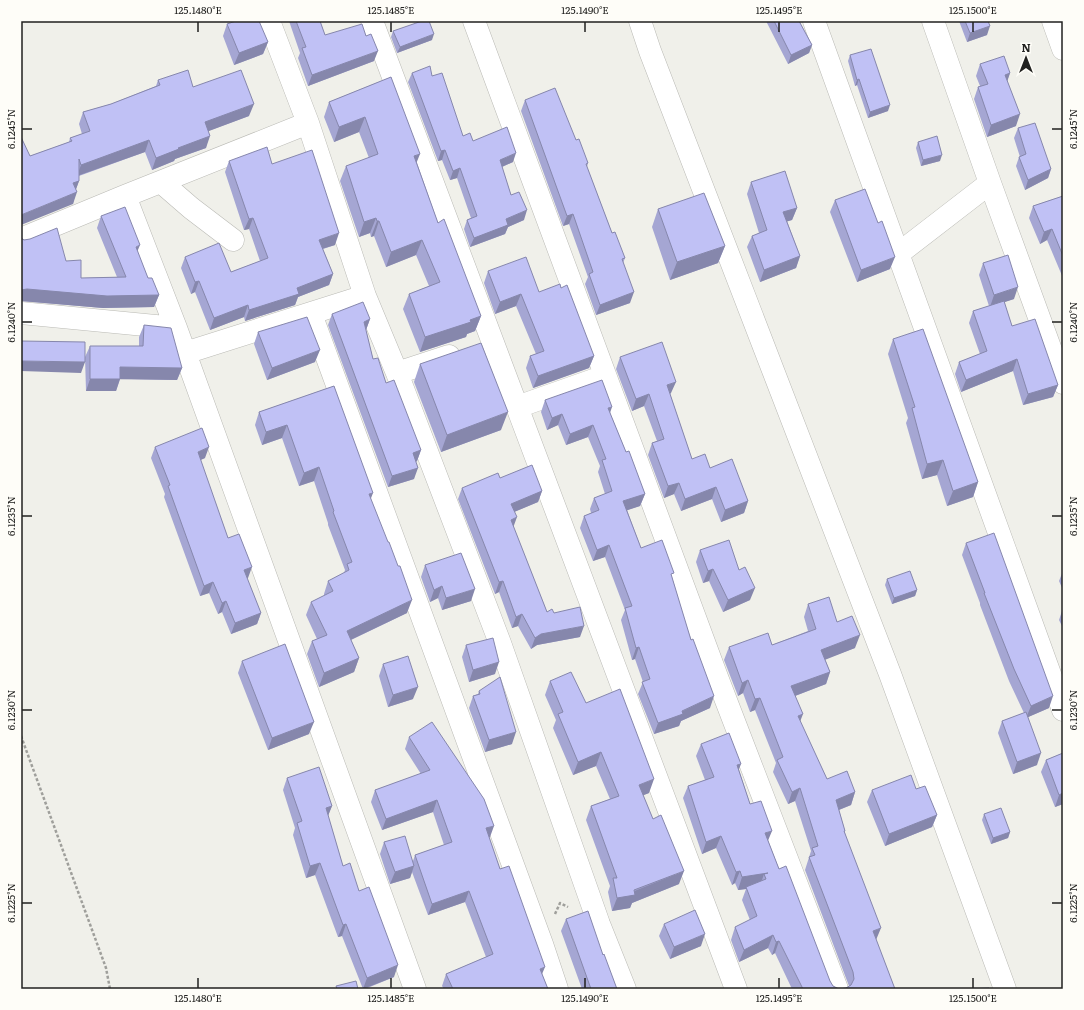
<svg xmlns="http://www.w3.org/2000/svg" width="1084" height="1010" viewBox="0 0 1084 1010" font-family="Literata,serif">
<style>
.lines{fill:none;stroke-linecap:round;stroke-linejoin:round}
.street-casing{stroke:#babab5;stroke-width:23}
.path{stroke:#9f9f9b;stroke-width:2.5;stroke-dasharray:3 2;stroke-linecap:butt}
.street{stroke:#fff;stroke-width:22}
.wall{fill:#a5a6d3}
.shaded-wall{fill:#8687ac}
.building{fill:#c0c1f5;stroke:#8687ac}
.ticks{fill:none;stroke:#21211f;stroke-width:1.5}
.neatline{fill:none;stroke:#21211f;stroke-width:1.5}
.ticks-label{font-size:10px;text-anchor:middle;fill:#21211f}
</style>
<rect width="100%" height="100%" fill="#f0f0ea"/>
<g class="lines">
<g class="street-casing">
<path id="street" d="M269,21L308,123L365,296L397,373L500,643L599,924L625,989
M372,21L736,989
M474,21L717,677L837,989
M640,21L650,51L890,674L1005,989
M814,21L1063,710
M933,21L990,183L1063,383
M1053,21L1063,49
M161,182L191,208L233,240
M125,196L176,328L415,989
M21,239L125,196L308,123
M898,254L990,183
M21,313L176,328
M311,314L542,944L557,989
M185,353L365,296
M397,373L449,356
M517,407L605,376"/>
</g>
<path class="path" d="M21,736L106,968L110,989
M555,914L560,903L568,907"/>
<use href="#street" class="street"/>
</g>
<path class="wall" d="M289,21H320L325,35L374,61L308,86L298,58L300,53Z
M766,21H799L812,45L809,53L788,64Z
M959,21H988L987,35L967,42Z
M227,24L268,42L263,54L234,65L223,36Z
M393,31L432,40L397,53L391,37Z
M850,55L888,111L868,118L857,85L855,86L848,61Z
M980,64L1010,73L1007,81L1016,126L987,137L974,99L978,87L980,86L976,76Z
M412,73L432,76L463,136L513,162L502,167L511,195L524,220L508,227L505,234L470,247L464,229L467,220L471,218L457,178L450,180L442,160L438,161L408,82Z
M391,77L417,163L438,223L481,316L475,331L467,334L466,337L420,352L403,309L409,294L429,286L416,255L386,267L374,236L371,237L370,233L359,237L340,181L346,166L369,158L359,132L334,142L324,117L329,102Z
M158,80L193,87L249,116L208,131L206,148L175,159L174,161L152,170L145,152L79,176V181L76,189L73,204L30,156L69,142L70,138L82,134L79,124L83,112L111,104L156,86Z
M525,100L576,140L588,163L587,167L612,233L625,258L623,263L630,303L596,315L585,284L588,277L569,224L563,226L521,111Z
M1018,128L1051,169L1048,178L1025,190L1016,166L1019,157H1020L1014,138Z
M918,142L940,161L921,166L916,148Z
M229,161L272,164L335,245L323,249L333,274L329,285L298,297L295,305L245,321L244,317L210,330L195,292L191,294L181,268L185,257L231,272L260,261L249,229L244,230L225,172Z
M751,182L797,208L792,220L787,221L800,256L796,268L760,282L747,247L752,236L759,233L747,194Z
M1063,196V278L1047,240L1040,244L1029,218L1033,206Z
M835,200L890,269L857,282L830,212Z
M658,209L725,246L718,263L670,280L652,227Z
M101,216L137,251L148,278L159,295L154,307L103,308L21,301V238L66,261L81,278L117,277L97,228Z
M983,263L1014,299L1004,302L1012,326L1058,385L1053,397L1023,405L1013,371L961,392L955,374L959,362L980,354L969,323L973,311L989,306L979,275Z
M488,271L539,292L594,356L589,368L533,388L526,368L530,356L536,354L516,306L495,314L484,283Z
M332,314L370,319L366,330L373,359L421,450L417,461L416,462L414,479L388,487L328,325Z
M144,325L182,368L177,380L120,379L116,391H86L85,357L90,346H139V337Z
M258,332L315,362L267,380L254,344Z
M893,339L978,482L973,497L947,506L937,475L922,479L906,423L908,418L888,354Z
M620,357L671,393L670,394L692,459L710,468L748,501L744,513L721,522L712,499L681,511L674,494L664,498L648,455L652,443L657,441L644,406L632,411L616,369Z
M420,364L501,430L441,452L414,382Z
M334,386L407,613L351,640L359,658L354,672L319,687L307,654L312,641L317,639L306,615L311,602L324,596V594L328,581L344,573L345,570L328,525V523L314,481L299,486L282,438L262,445L255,425L259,412Z
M545,400L610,413L626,452L645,494L640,506L627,510L641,548L672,577L710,708L681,721L679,726L654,734L638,694L643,682L635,659L632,660L621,620L625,610L605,557L593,561L580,528L584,516L591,513L590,509L594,498L605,494L598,472L600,466L588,437L566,445L558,425L547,430L541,412Z
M155,447L205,458L200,460L228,538L248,578L247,579L261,613L257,624L231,634L222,612L218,614L209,593L200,596L164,497L165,494L151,458Z
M462,488L542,491L538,502L514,512L513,527L547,612L554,613L580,637L537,645L531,649L518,626L512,628L499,592L495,594L458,499Z
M966,543L1049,708L1028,717L1037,765L1013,774L998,733L1002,721L1024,713L1009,681L980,605V603L962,555Z
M700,550L739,570L750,600L723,612L709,581L703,583L696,562Z
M425,565L471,601L442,610L438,598L430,602L421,577Z
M1063,571V590L1059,581Z
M887,579L917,590L915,596L892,604L885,585Z
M808,604L837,622L855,648L825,659L830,672L826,684L795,696L800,722L827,779L855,792L851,805L839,810L845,831V833L876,940L895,989H792L775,953L772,955L768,948L739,962L731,940L735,927L750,920L742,900L746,889L738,890L735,883L732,885L716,848L702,854L683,798L688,786L705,780L696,756L701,744L739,770L750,804L768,841L779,869L830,981L833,986L839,989L846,988L849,986L805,870L811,851L795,801L788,804L773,772L776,763L755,710L750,712L743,693L738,696L724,660L729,647L772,645L808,631L804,617Z
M1062,611H1063V628L1059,620Z
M466,645L495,674L469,682L462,657Z
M242,661L309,734L268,750L238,673Z
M383,664L413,699L388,707L379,676Z
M550,681L586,703L649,793L643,795L679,884L632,903L630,908L612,911L608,892L610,886L586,820L591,806L610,799L596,766L573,775L553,728L556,720L545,695Z
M479,691L512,744L485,752L469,708L473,696L478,694Z
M409,737L490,837L489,838L500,869L548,989H444L442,986L446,974L486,957L465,902L428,915L412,872L410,878L390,884L380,854L384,842L413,861L415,855L444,845L433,812L382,830L371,802L375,790L421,774L405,749Z
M1063,753V804L1055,807L1041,772L1046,760Z
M287,778L332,806L328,816L343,866L359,891L394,977L365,989H363L342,936L338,937L315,875L306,878L293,835L295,828L283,790Z
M916,789L937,815L932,827L885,846L867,802L872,790Z
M984,814L1010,832L1008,838L991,844L982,820Z
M566,919L603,955L617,989H582L561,931Z
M664,924L701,946L670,959L659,936Z"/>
<path class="shaded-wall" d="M990,26L987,35L967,42L970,33Z
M434,34L432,40L397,53L400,47Z
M268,42L263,54L234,65L239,53Z
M812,45L809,53L788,64L791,55Z
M378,51L374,61L308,86L312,75Z
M1010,73L1006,85L1005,75Z
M859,79L857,85L855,86L857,80Z
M254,104L249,116L201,134L205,122Z
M890,105L888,111L868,118L870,112Z
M1020,114L1016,126L987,137L991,125Z
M365,117L359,132L334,142L339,127Z
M210,136L206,148L175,159L174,161L152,170L156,158L178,148Z
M149,140L145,152L77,176L81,165Z
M445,150L442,160L438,161L441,151Z
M516,153L513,162L497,169L500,160Z
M420,154L414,169V156Z
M942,155L940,161L921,166L923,160Z
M460,168L457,178L450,180L453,171Z
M1051,169L1048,178L1025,190L1028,180Z
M79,181L75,192L73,183Z
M77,192L73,204L21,225V215Z
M797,208L792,220L779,224L783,212Z
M527,210L524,220L508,227L505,234L470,247L474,238L506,219Z
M573,214L569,224L563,226L567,216Z
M253,218L249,229L244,230L249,219Z
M376,218L370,233L359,237L364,222Z
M377,221H379L374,236L371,237Z
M1052,229L1047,240L1040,244L1044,232Z
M339,233L335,245L315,251L319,240Z
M422,240L416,255L386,267L391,252Z
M140,245L135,257L136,247Z
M725,246L718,263L670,280L677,262Z
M800,256L796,268L760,282L764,270Z
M895,257L890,269L857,282L861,270Z
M333,274L329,285L298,297L295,305L245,321L249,310L297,288Z
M199,281L195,292L191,294L195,282Z
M1018,287L1014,299L990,307L994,295Z
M27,289L159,295L154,307L103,308L21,301V290Z
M634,292L630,303L596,315L600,305Z
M521,294L516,306L495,314L500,302Z
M248,305L244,317L210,330L214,318Z
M481,316L475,331L467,334L466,337L420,352L425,337Z
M370,319L366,330L364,322Z
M320,350L315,362L267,380L272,368Z
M594,356L589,368L533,388L538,376Z
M1017,359L1013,371L961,392L966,380Z
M21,361L85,362L81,373L21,371Z
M120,367L182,368L177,380L116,379Z
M90,379H120L116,391H86Z
M676,382L671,393L662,397L667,385Z
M1058,385L1053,397L1023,405L1028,394Z
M649,394L644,406L632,411L636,399Z
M612,407L608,419V408Z
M508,412L501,430L441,452L447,435Z
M562,414L558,425L547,430L552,418Z
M287,425L282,438L262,445L266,432Z
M593,425L588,437L566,445L570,434Z
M209,447L205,458L194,463L198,452Z
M421,450L417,461L409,464L413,453Z
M943,460L937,475L922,479L927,464Z
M319,467L314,481L299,486L304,473Z
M418,468L414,479L388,487L392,476Z
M978,482L973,497L947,506L953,491Z
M679,483L674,494L664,498L668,486Z
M716,487L712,499L681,511L685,499Z
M542,491L538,502L507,515L511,504Z
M373,493L368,506L369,494Z
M645,494L640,506L619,513L623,501Z
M748,501L744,513L721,522L725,510Z
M517,517L513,528L511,520Z
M609,545L605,557L593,561L597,550Z
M252,567L248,578L240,581L244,570Z
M713,569L709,581L703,583L708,571Z
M503,581L499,592L495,594L499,582Z
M213,582L209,593L200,596L204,586Z
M442,586L438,598L430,602L434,590Z
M755,588L750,600L723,612L728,600Z
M475,589L471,601L442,610L446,598Z
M917,590L915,596L892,604L894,598Z
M412,600L407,613L342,644L347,631Z
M226,601L222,612L218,614L222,603Z
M261,613L257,624L231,634L235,623Z
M522,614L518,626L512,628L516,617Z
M584,626L580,637L537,645L531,649L535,638L541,634Z
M860,635L855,648L817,663L821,650Z
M639,647L635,659L632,660L636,648Z
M359,658L354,672L319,687L324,673Z
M499,662L495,674L469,682L473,670Z
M830,672L826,684L787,699L791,686Z
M748,680L743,693L738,696L742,683Z
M418,687L413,699L388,707L393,695Z
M714,696L710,708L681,721L679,726L654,734L658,723Z
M1053,696L1049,708L1026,718L1031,706Z
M760,698L755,710L750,712L755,699Z
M803,714L798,727V716Z
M314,722L309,734L268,750L272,738Z
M516,732L512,744L485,752L489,740Z
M601,752L596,766L573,775L578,762Z
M1041,753L1037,765L1013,774L1017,762Z
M741,764L736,777L737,765Z
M654,779L649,793L634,799L639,785Z
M800,788L795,801L788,804L792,792Z
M855,792L851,805L831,813L836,800Z
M1063,793V804L1055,807L1059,795Z
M437,800L433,812L382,830L386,819Z
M332,806L327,818L326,808Z
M937,815L932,827L885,846L889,834Z
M494,826L490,837L482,840L486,828Z
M772,831L767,843L765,833Z
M1010,832L1008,838L991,844L993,838Z
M721,836L716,848L702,854L706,842Z
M320,863L315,875L306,878L310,866Z
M414,866L410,878L390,884L395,872Z
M684,871L679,884L632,903L630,908L612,911L617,898Z
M740,871L735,883L732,885L736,872Z
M768,873L766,879L764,874L760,886L746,887V889L738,890L742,877Z
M469,891L465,902L428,915L432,904Z
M346,924L342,936L338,937L343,925Z
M881,928L876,940L873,931Z
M705,934L701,946L670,959L674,947Z
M773,935L768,948L739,962L744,950Z
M779,941L775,953L772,955L776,942Z
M398,965L394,977L363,989L367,978Z
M545,967L540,979V969Z"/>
<path class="building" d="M236,21H259L268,42L239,53L227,24Z
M296,21H320L325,35L362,24L366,36L371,34L378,51L312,75L302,48L306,47Z
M422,21H429L434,34L400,47L393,31Z
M774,21H799L812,45L791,55Z
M965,21H988L990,26L970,33Z
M871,49L890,105L870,112L859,79L857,80L850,55Z
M1004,56L1010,73L1005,75L1020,114L991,125L978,87L988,84L980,64Z
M430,66L432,76L442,73L463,136L470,133L473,141L507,127L516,153L500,160L511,195L519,192L527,210L506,219L508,225L474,238L467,220L477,216L460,168L453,171L445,150L441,151L412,73Z
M188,70L193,87L241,70L254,104L205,122L210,136L178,148L179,149L156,158L149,140L81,165L79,159V181L73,183L77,192L21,215V137L30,156L72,141L70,138L90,131L83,112L111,104L160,85L158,80Z
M391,77L420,154L414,156L438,223L444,219L481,316L470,320L471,322L425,337L409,294L440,282L422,240L391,252L379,221H377L376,218L364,222L346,166L378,154L365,117L339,127L329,102Z
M555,88L576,140L579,139L588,163L586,164L612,233L615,232L625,258L622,259L634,292L600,305L589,274L593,272L573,214L567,216L525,100Z
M1035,123L1051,169L1028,180L1019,157L1026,154L1018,128Z
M937,136L942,155L923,160L918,142Z
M267,147L272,164L312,150L339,233L319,240L333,274L297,288L299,294L249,310L248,305L214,318L199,281L195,282L185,257L219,243L231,272L268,258L253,218L249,219L229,161Z
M785,171L797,208L783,212L800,256L764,270L752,236L767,230L751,182Z
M865,189L878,223L882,221L895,257L861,270L835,200Z
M704,193L725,246L677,262L658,209Z
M1063,196V256L1052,229L1044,232L1033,206Z
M125,207L140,245L136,247L148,278H152L159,295L107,296L27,289L21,290V238L24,240L30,239L57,228L66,261L81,260V278L126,277L101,216Z
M1008,255L1018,287L994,295L983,263Z
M526,257L539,292L560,284L561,288L567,285L594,356L538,376L530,356L544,351L521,294L500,302L488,271Z
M1004,301L1012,326L1035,319L1058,385L1028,394L1017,359L966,380L959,362L987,351L973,311Z
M363,302L370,319L364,322L373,359L378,358L386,383L394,380L421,450L413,453L418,468L392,476L332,314Z
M307,317L320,350L272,368L258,332Z
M144,325L171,328L182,368L120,367V379H90V346H143Z
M923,329L978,482L953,491L943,460L927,464L912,408L915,407L893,339Z
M21,341L85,342V362L21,361Z
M662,342L676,382L667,385L692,459L705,454L710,468L732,459L748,501L725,510L716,487L685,499L679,483L668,486L652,443L664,439L649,394L636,399L620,357Z
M481,343L508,412L447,435L420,364Z
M602,380L612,407L608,408L626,452L629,451L645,494L623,501L641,548L662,540L674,573L671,574L691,640L693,639L714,696L682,711L683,714L658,723L642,682L650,679L639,647L636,648L625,608L632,606L609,545L597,550L584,516L599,510L594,498L612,491L602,460L606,459L593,425L570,434L562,414L552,418L545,400Z
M334,386L373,493L369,494L388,542H389L398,566H400L412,600L347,631L359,658L324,673L312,641L327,635L311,602L333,591L328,581L349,570L347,564L352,562L333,512L334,511L319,467L304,473L287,425L266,432L259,412Z
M202,428L209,447L198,452L228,538L239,534L252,567L244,570L261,613L235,623L226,601L222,603L213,582L204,586L168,486L170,485L155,447Z
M532,465L542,491L511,504L517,517L511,520L547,612L552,609L554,613L580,607L584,626L541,634L535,638L522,614L516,617L503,581L499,582L462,488L498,473L500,478Z
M994,533L1053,696L1031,706L1014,669L984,593H985L966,543Z
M729,540L739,570L745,567L755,588L728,600L713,569L708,571L700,550Z
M461,553L475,589L446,598L442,586L434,590L425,565Z
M910,571L917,590L894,598L887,579Z
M829,597L837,622L852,616L860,635L821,650L830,672L791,686L803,714L798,716L827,779L847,771L855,792L836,800L845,831H844L881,928L873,931L895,989H803L779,941L776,942L773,935L744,950L735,927L757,916L746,887L766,879L764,874L768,873L742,877L740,871L736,872L721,836L706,842L688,786L714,777L701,744L729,733L741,764L737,765L750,804L761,801L772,831L765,833L779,869L786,866L830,981L833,986L839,989L846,988L851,985L854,979L853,972L809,857L815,855L812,848L818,846L800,788L792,792L777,760L783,757L760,698L755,699L748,680L742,683L729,647L768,633L772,645L816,629L808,604Z
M493,638L499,662L473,670L466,645Z
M285,644L314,722L272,738L242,661Z
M408,656L418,687L393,695L383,664Z
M571,672L586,703L620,689L654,779L639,785L653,819L661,815L684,871L634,890L635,895L617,898L613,878H617L591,806L619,796L601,752L578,762L558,714L563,712L550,681Z
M500,677L516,732L489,740L473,696L480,694L479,691Z
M1026,712L1041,753L1017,762L1002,721Z
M432,722L484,799L494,826L486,828L500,869L509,866L545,967L540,969L548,989H453L446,974L493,954L469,891L432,904L415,855L452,842L437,800L386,819L375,790L430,770L409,737Z
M1063,753V793L1059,795L1046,760Z
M319,767L332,806L326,808L343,866L350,863L359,891L369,887L398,965L367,978L346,924L343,925L320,863L310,866L297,823L302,821L287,778Z
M911,775L916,789L925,786L937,815L889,834L872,790Z
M1001,808L1010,832L993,838L984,814Z
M405,836L414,866L395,872L384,842Z
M695,910L705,934L674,947L664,924Z
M588,911L603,955L604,954L617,989H591L566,919Z
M356,981L358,989H337L336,986Z
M989,988V989H967Z"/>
<path class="ticks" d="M198,22V32M391,22V32M585,22V32M779,22V32M973,22V32M22,129H32M1052,129H1062M22,322H32M1052,322H1062M22,516H32M1052,516H1062M22,710H32M1052,710H1062M22,903H32M1052,903H1062M198,978V988M391,978V988M585,978V988M779,978V988M973,978V988"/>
<rect width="1084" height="1010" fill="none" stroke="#fefdf8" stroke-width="44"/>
<g transform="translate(1026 58)" stroke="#fefdf8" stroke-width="3" paint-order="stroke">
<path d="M0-3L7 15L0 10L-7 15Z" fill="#21211f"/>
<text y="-6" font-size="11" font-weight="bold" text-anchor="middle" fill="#21211f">N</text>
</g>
<rect x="22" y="22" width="1040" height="966" class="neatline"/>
<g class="ticks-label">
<text x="198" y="14">125.1480°E</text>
<text x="391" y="14">125.1485°E</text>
<text x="585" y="14">125.1490°E</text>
<text x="779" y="14">125.1495°E</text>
<text x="973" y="14">125.1500°E</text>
<text transform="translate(11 129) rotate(-90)" y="4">6.1245°N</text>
<text transform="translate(1073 129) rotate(-90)" y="4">6.1245°N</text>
<text transform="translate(11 322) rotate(-90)" y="4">6.1240°N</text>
<text transform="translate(1073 322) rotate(-90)" y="4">6.1240°N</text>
<text transform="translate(11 516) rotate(-90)" y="4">6.1235°N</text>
<text transform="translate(1073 516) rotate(-90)" y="4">6.1235°N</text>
<text transform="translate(11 710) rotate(-90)" y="4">6.1230°N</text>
<text transform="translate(1073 710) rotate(-90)" y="4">6.1230°N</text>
<text transform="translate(11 903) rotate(-90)" y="4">6.1225°N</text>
<text transform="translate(1073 903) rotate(-90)" y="4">6.1225°N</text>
<text x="198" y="1002">125.1480°E</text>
<text x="391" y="1002">125.1485°E</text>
<text x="585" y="1002">125.1490°E</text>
<text x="779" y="1002">125.1495°E</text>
<text x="973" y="1002">125.1500°E</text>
</g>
</svg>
